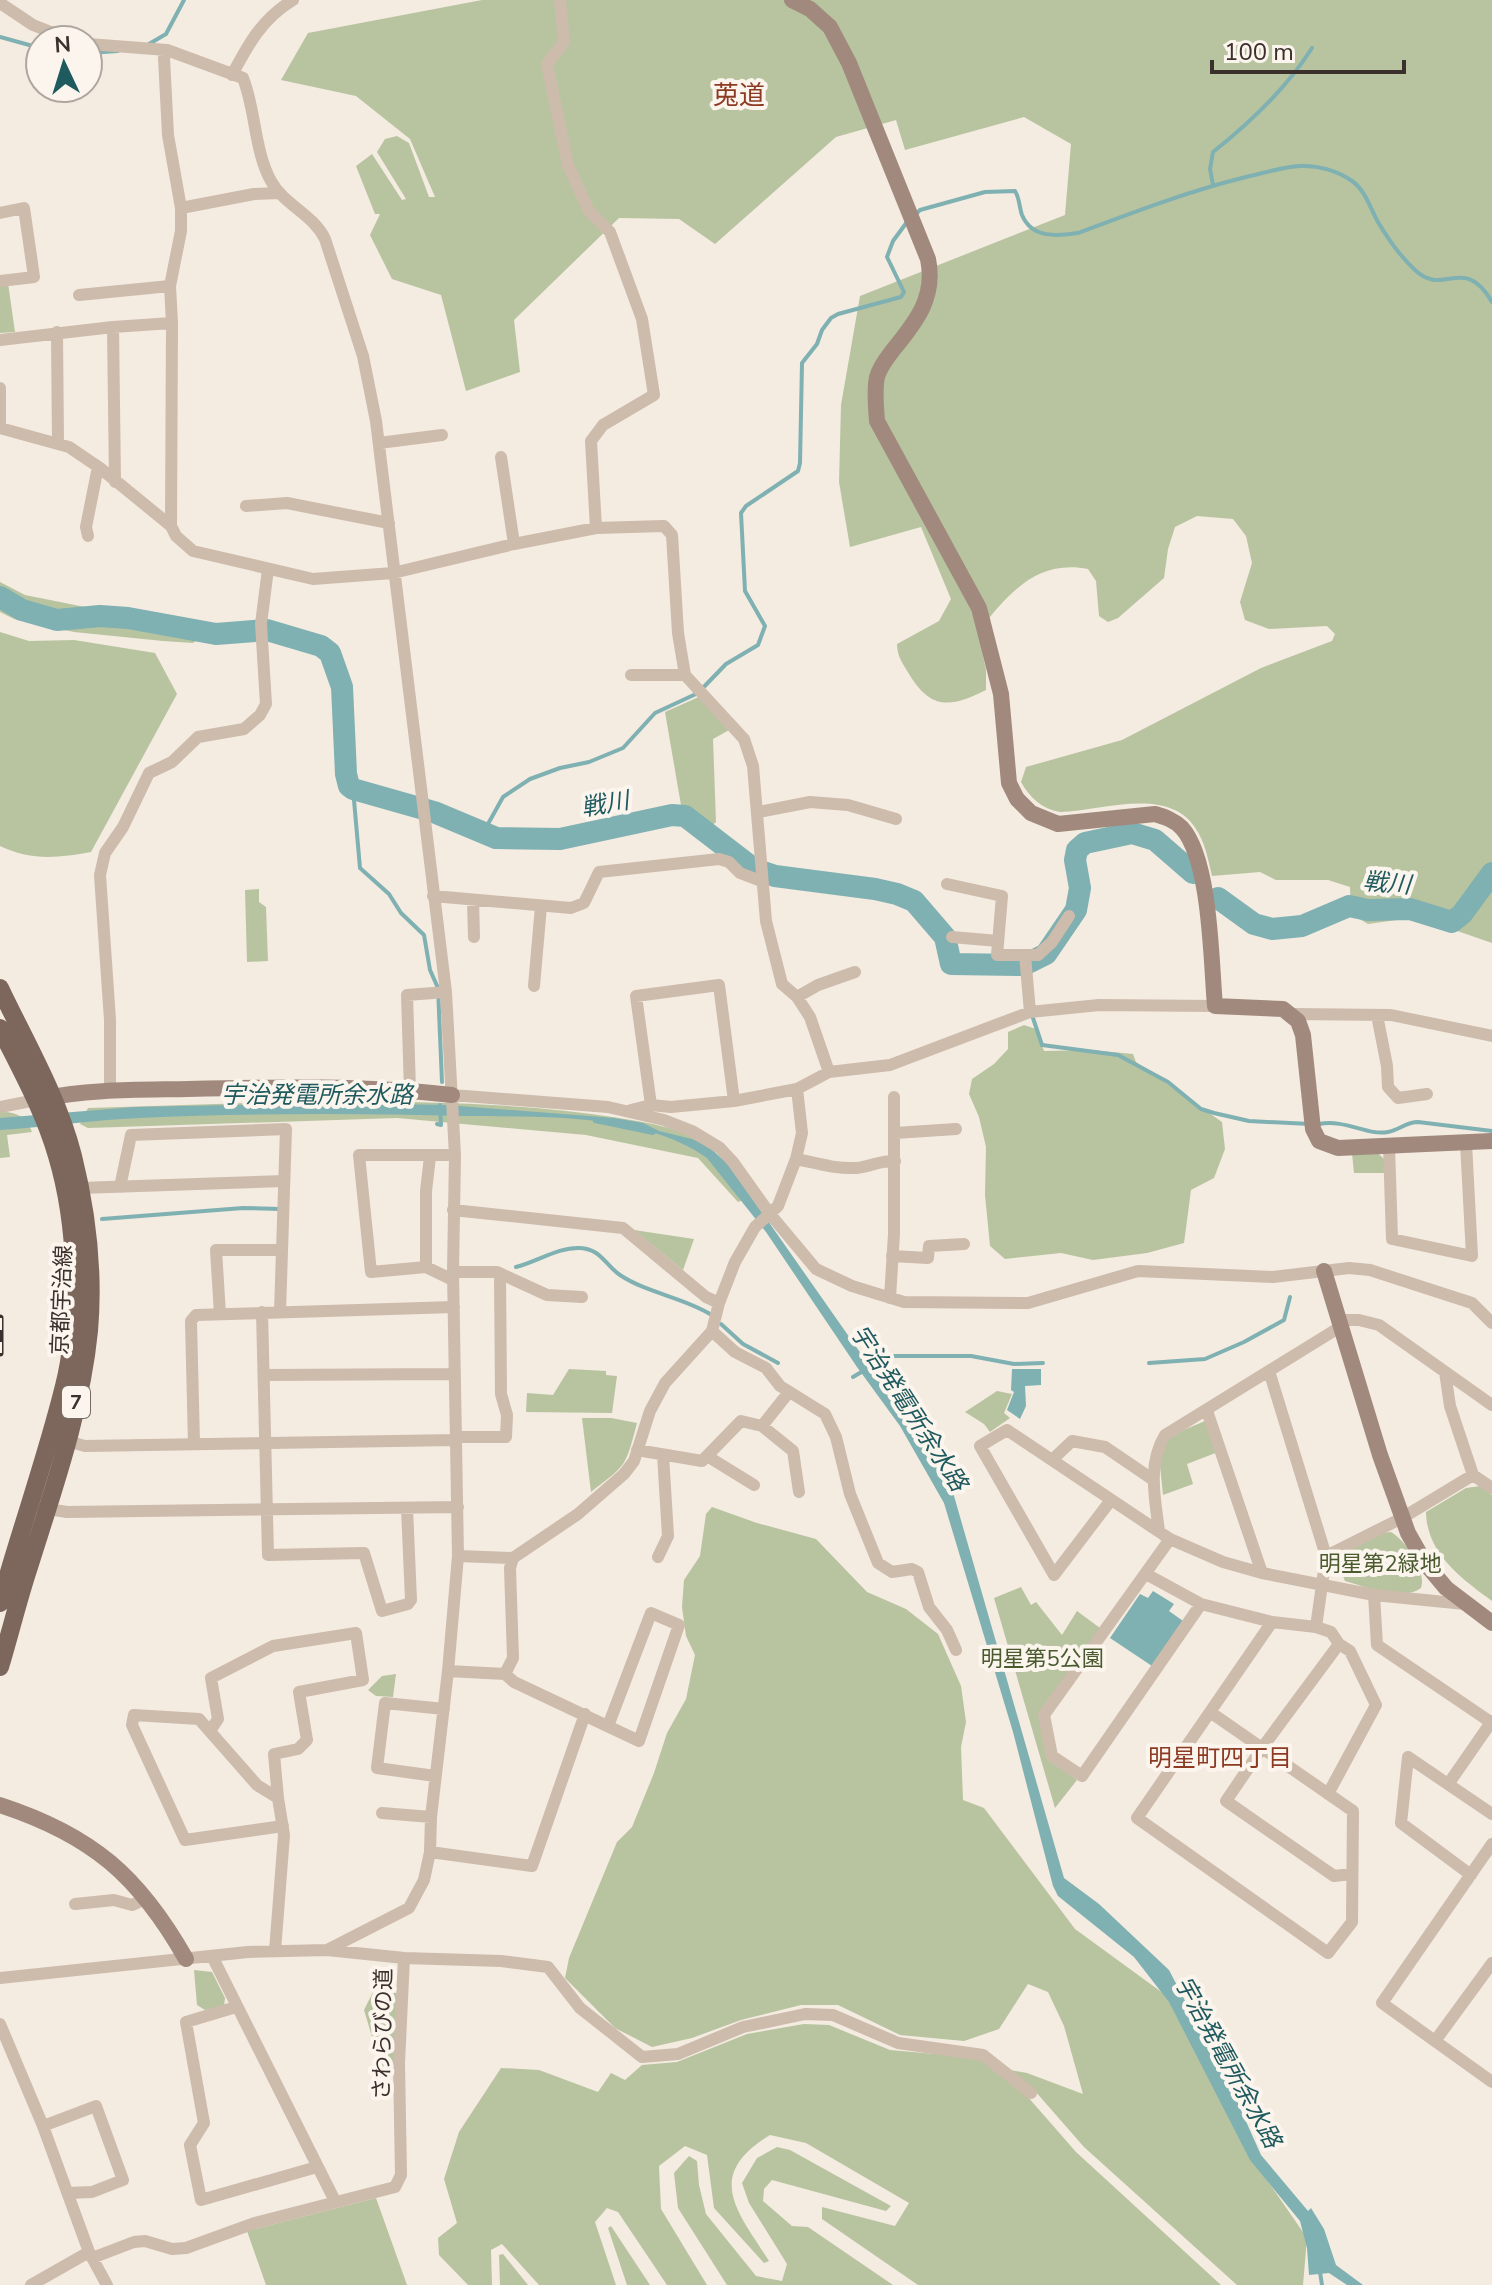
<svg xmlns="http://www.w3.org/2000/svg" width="1492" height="2285" viewBox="0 0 1492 2285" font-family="'Nunito Sans','Noto Sans JP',sans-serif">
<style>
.green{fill:#b8c4a0}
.water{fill:#7fb0b2}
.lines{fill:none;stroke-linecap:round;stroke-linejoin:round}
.stream{stroke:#7fb0b2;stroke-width:4}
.river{stroke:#7fb0b2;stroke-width:22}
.street{stroke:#cdbbac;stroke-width:12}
.secondary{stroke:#a18a7d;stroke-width:16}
.primary{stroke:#7d675c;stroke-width:18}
.rail-casing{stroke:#3b302b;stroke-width:7}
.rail{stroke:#fbf5ee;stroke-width:4;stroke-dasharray:12;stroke-linecap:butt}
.labels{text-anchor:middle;stroke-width:8;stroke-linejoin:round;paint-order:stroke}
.shield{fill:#fbf5ee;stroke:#756b66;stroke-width:2}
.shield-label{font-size:20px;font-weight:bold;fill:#3b302b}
.street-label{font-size:22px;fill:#3b302b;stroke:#fbf5ee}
.park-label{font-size:22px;fill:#4a5a2e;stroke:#fbf5ee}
.water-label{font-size:24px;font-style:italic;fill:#1f5a5e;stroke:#fbf5ee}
.neighbourhood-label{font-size:24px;fill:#8c3b22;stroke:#fbf5ee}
.quarter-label{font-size:26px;fill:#8c3b22;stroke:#fbf5ee}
</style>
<rect width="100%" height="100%" fill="#f4ebe1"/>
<path class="green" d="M482,0H1492V943L1417,917L1368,924L1351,914L1350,887L1328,880H1276L1260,872L1212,876C1209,863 1206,847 1199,834C1173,783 1104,811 1060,812C1042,809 1029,797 1021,782L1026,767L1122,740L1261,668L1332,641L1335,634L1327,626L1269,629L1245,620L1240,602L1252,563L1246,536L1233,519L1197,516L1175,527L1168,549L1164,578L1118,618L1108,622L1099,616L1096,581L1088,569C1036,559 1007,595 978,632L986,670V690C950,708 931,710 909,674C903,664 897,656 897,644L939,621L951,599L921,527L850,547L839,482L841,405L860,296L1065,215L1071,144L1024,117L905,150L896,120L836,137L715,244L679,219L619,218L514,320L520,372L466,391L441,295L392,279L370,235L380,214H375L356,166L372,154L402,200L406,199L377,152L385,139L397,136L409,143L429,197H435L410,139L356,96L281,80L308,33Z
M0,283H8L15,332L0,333Z
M0,582L25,595L85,607L163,615L200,623L209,631L193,643L163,641L74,632L14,619L0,612Z
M0,632L29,641L74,640L155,653L177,694L91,852C58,858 31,861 0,846Z
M701,696L731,729L713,739L716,822L709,828L682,811L665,712Z
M259,889V902L266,907L268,961L247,962L245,890Z
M1024,1025L1036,1029L1044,1051L1091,1050L1133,1054L1136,1062L1222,1122L1225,1149L1214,1178L1191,1190L1184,1243L1147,1253L1093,1260L1061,1253L1005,1259L990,1246L985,1195L986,1147L979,1117L969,1094L972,1079L994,1064L1008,1049V1032Z
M345,1100C436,1103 529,1103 619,1118C642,1122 670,1126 691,1136C715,1148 733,1176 750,1197L738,1202L698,1158L586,1135L397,1118L88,1128L80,1124L88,1108Z
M0,1112C16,1111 27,1117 32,1132L7,1135L10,1157L0,1158Z
M1352,1153H1378L1385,1160V1173H1354Z
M634,1230L694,1239L683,1270Z
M569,1369L606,1371V1375L617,1376L612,1413L526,1412L527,1393L553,1395Z
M997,1391L1012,1394L1004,1413L1010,1418L990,1432L984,1424L965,1412Z
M582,1418H611L637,1423C625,1468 627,1464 591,1492Z
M1205,1421L1218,1452L1187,1464L1193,1484L1163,1495L1159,1456L1167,1437Z
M1480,1486L1492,1495V1601C1461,1578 1427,1554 1426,1512L1466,1488Z
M712,1507L757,1523L816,1539L867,1592L906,1609L938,1634L961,1686L966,1722L961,1747L963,1800L984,1808L1075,1929L1171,1999L1243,2145L1307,2238L1303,2285H1237L1084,2147L1035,2091L1010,2070L1027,2073L1083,2094L1064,2026L1048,1992L1028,1984L999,2029L964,2041L900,2035L838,2005H801L741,2020L692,2038L652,2047L615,2028L565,1978L569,1958L617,1842L632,1827L654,1773L667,1733L686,1699L695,1655L686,1636L682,1607L684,1580L700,1556L706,1514Z
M1391,1532C1405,1540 1427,1571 1421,1588C1401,1602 1367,1587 1345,1581L1336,1558L1338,1553L1379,1533Z
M1021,1587L1031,1605L1036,1602L1062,1635L1077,1611L1100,1628L1040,1713L1050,1760L1077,1780L1055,1808L994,1598Z
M396,1674L393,1697L376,1696L368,1690L382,1676Z
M194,1970L212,1972L225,1998L224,2006L205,2010L197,2005Z
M373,1992L399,1993L395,2074L383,2073L364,2010Z
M804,2024L829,2025L890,2050L980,2058L1027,2096L1076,2152L1221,2285H918L822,2219V2207L895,2226L909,2203L806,2143L770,2135C703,2176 738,2212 769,2261L764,2263L714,2208L707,2155L685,2146L659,2166L661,2209L707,2285H667L618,2212L607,2208L595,2222L616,2285H539L502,2244L491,2250L492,2285H468L439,2255L438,2238L457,2223L444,2179L459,2132L501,2068L539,2070L598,2092L611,2073L625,2080L642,2065L677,2062L747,2034Z
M777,2147L790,2150L891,2206L886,2211L772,2180L764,2189L763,2201L792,2226L808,2227L893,2285H727L678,2208L674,2173L689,2156L697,2161L699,2185L706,2214L756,2276L782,2281L787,2264L749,2203L742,2183L757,2158Z
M376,2198L407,2285H266L247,2231Z
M611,2226L650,2285H627L608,2228Z
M503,2254L528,2285H500L499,2255Z"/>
<path class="water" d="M336,1103L446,1105L614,1118L643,1123L659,1131L692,1139L709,1147L728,1164L885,1388L952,1489L1064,1878L1099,1904L1169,1970L1236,2099L1261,2155L1308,2211L1311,2208L1324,2229L1336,2265L1363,2285H1347L1329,2273L1309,2275L1307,2248L1300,2221L1250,2160L1169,2002L1134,1957L1058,1896L1053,1886L1013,1732L944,1503L900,1426L857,1367L766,1232L707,1158C643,1113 542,1117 466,1116C357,1113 248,1113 139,1118C92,1120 46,1127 0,1130V1118L134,1107Z
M1012,1369H1041V1385L1025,1386L1026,1406L1020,1419L1007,1410L1014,1392L1011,1390Z
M1153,1591L1174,1604L1169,1611L1183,1621L1152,1666L1110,1638L1140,1594L1148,1598Z"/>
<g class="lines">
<path class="stream" d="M0,37L40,48
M149,44L166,34L184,0
M88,53L118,51
M1213,185L1210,169L1213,152C1251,122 1286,89 1312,48
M914,216L920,210L985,192L1015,191C1020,199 1019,207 1022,215C1032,239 1058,236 1078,233C1134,212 1189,191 1246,177C1264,173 1282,167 1300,166C1318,165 1338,171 1352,181C1366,191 1370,208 1378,222C1388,239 1401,257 1415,270C1444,298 1464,253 1492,302
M353,789L360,868L389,894L401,913L424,935L430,970L438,988L442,1082
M483,833L503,797L530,779L560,768L589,762L623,748L655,713L698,693L726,664L758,645L765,626L745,591L741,513L746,506L798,471L800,463L802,363L817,344L822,330L831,318L838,314L901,297L904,292L887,257L893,241L907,222
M1033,1018L1042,1045L1118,1055L1168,1082L1201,1109L1214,1113L1249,1121L1310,1124
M595,1121L653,1133
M437,1124L441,1125L440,1105
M1319,1124C1346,1119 1367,1136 1388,1132C1399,1130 1406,1122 1418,1122L1492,1131
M102,1219L243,1208L280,1209
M516,1267C537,1262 558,1247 580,1248C601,1249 605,1265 620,1275C647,1293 682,1297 710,1314
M721,1324L743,1344L778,1363
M1149,1363L1205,1359L1244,1342L1284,1320L1290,1297
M862,1365L873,1359L876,1363
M853,1377L885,1358L895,1356H971L1014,1364L1043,1363
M1320,2272L1322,2285"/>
<path class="river" d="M0,597L22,610L57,620L100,616L128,618L216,634L267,630L321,646L330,653L342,687L346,774L349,786L353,789L434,812L496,838L560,839L672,815L685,816L754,869L775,876L875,889L897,894L914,901L945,937L951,964L1024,965L1046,954L1076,910L1080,888L1075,860L1077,850L1085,843L1132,833L1155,840L1193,873
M1218,898L1254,924L1272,929L1302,926L1349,906L1368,910L1410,909L1452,922L1462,914L1492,873"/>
<path class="street" d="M560,0L564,42L547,64L568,165L589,211L610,232L642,319L654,395L603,425L591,441L596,528
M0,3L33,25L71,40
M167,50L164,58L168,135L181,208V231L170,286L172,323L171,526
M232,75C249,43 262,19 293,0
M181,208L254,194L279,193
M0,213L24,208L34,277L0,281
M79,295L170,286
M113,327L115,482
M57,332L58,444
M0,340L113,327L172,323
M0,388V428
M0,428L69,447L100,468L171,526L176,536L193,551L313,579L393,573L514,544L596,528L664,526L672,535L678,633L685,675L744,739L753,766L766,921L782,984L797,997L810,1017L829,1072
M379,443L442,435
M501,457L514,544
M246,506L287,503L389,523
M88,536L86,527L98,467
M631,675H685
M759,812L810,802L848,805L896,819
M947,884L1002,896L997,955H1025L1030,1012
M433,896L571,908L584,903L599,872L719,859L729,862L740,873L761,881
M473,900L474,937
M952,937L998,941
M1025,955H1038L1052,942L1069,916
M534,986L541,906
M797,997L818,985L855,972
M1290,1014L1391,1015L1492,1036
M1377,1015L1387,1066L1388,1087L1398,1098L1427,1094
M410,1090L407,995L446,992
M110,1092V1020L100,875L105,853L123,827L149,773L172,762L198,737L244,729L260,715L266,704L261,624L268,569
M452,1095L608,1107L664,1120L692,1131L720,1148L733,1162L770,1214L816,1269L852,1286L904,1302L1028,1303L1138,1271L1273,1277L1349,1268L1370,1270L1472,1303L1492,1323
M651,1105L636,996L719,985L734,1101
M0,1107L36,1100
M631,1110L651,1105L671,1107L734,1101L797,1089L829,1072L890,1065L1030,1012L1099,1005L1215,1006
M895,1133L956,1129
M1389,1146L1392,1239L1472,1256L1466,1143
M796,1159C816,1163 835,1169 856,1168C870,1167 880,1160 895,1161
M120,1187L131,1135L286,1129L280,1312
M80,1188L283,1181
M453,1210L623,1228L706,1297L719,1303
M892,1256L928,1258L929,1246L964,1244
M426,1267V1191L430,1157
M453,1272H497L547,1295L582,1297
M453,1280L426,1267L371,1272L359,1155H455
M890,1298L894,1234V1097
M262,1312L268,1555L364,1553L382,1611L408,1604L411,1600L407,1508
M220,1314L216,1250H280
M1338,1320H1359L1379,1325L1492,1405
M712,1331L735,1352L766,1368L780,1386L825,1414L836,1437L850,1494L878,1563L892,1572L912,1569L918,1572L929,1607L947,1630L956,1650
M1269,1371L1326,1556
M1445,1372L1450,1406L1473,1475L1492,1488
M265,1375L454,1374
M1207,1411L1262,1573
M762,1426L789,1392
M456,1437H506L507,1415L501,1394L500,1274
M67,1441L85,1446L456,1440
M194,1444L191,1321L196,1315L454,1307
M637,1450L702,1461L741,1421L762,1426L793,1451L799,1492
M707,1456L754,1485
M1052,1460L1072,1441L1105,1447L1152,1479
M1111,1500L1054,1575L980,1446L1007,1430L1170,1539L1223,1562L1262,1573L1374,1595L1465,1604
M41,1508L67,1512L458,1507
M1159,1531C1155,1498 1147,1465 1165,1435L1340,1327
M1170,1539L1044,1715L1052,1756L1082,1776L1201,1604
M458,1556L513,1558
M658,1557L668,1536L663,1455
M1146,1574L1201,1604L1272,1622L1316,1627L1331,1632L1339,1644L1350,1651L1376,1705L1328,1794
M1374,1595L1377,1645L1492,1723
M1316,1627L1326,1556L1402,1518L1473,1475
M1339,1644L1262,1748L1226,1801L1334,1876L1352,1874
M448,1671L505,1674L513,1658L510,1568L513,1558L578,1514L624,1474L634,1461L650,1411L665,1383L712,1331L719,1303L735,1262L755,1227L778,1206L796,1159L802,1133L797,1089
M505,1674L514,1682L639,1741L679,1625L651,1613L608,1726
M1210,1712L1353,1811L1352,1922L1328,1953L1137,1818L1272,1622
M210,1731L218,1719L211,1678L273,1646L356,1633L363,1680L299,1692L307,1740L298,1749L274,1754L278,1798
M435,1776L377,1768L385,1703L444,1709
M1449,1783L1492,1721
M382,1813L431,1817
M1492,1844L1382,2003L1492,2082
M430,1852L532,1866L585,1714
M1471,1875L1401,1823L1408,1757L1492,1814
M75,1904L114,1900L132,1905L147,1898
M275,1951L284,1835L278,1798L257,1785L199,1719L134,1715L132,1725L185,1840L283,1826
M212,1956L335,2201
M404,1958L501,1961L548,1967L580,2008L642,2057L678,2054L743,2027L805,2014L833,2015L898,2043L983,2055L1031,2093
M0,1978L248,1952L327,1950L409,1908L424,1880L430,1852L431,1817L448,1671L458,1556L453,1272L455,1155L446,992L376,421L363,356L325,239C313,214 284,205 271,181C254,150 256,111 243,78L167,50L88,44
M236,2007L186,2022L204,2123L190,2145L201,2200L317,2167
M0,2024L43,2126L89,2252L107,2285
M1435,2041L1492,1963
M43,2126L96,2106L123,2180L92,2192L68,2193
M92,2258L134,2242L145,2241L172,2249L186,2248L255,2223L395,2187L401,2175L399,2063L404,1958L327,1950
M31,2285L89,2252"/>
<path class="secondary" d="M792,0L810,9L830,27L849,63L928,259C936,297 916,322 893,350C887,358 880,366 877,377C874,392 876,406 877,421L979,608L1001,694L1009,783L1017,799L1031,813L1058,824L1155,814C1165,817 1174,820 1182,828C1211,861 1211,963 1215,1006L1283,1009L1298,1021L1303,1035L1313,1129L1319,1141L1338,1148L1492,1141
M41,1099C88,1089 140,1090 188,1089C276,1087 364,1085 452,1095
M1324,1271L1380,1455L1408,1533L1425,1563L1446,1588L1492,1623
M0,1805C92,1835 139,1876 186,1959"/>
<path class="primary" d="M0,988C26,1043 58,1097 73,1156C87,1212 94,1273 89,1331C81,1412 53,1490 29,1567C18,1600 10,1634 0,1667
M0,1028C21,1070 44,1111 57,1156C77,1223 81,1318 64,1386C46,1459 20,1531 0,1603"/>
<g class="rail-casing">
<path id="rail" d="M0,1318V1353"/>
</g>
<use href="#rail" class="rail"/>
</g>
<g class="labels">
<rect class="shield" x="62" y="1386" width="28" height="32" rx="6"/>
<g class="shield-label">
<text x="76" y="1409">7</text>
</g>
<g class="street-label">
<text transform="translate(61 1300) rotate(-88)" y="8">京都宇治線</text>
<text transform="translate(382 2034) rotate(-89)" y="8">さわらびの道</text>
</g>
<g class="park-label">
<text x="1380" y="1571">明星第2緑地</text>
<text x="1042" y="1666">明星第5公園</text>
</g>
<g class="water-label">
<text transform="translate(605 804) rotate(-10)" y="8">戦川</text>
<text transform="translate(1387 883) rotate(5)" y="8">戦川</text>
<text x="317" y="1103">宇治発電所余水路</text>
<text transform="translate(909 1408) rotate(57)" y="8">宇治発電所余水路</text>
<text transform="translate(1228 2062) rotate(61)" y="8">宇治発電所余水路</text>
</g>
<g class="neighbourhood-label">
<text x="1220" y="1766">明星町四丁目</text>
</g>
<g class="quarter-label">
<text x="739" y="104">莵道</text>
</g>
</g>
<g transform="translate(64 64) rotate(356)"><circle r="38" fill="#fbf5ee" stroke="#aea6a0" stroke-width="2"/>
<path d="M0-6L14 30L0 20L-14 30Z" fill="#1f5a5e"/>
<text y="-12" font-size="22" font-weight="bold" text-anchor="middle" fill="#3b302b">N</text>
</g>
<path d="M1212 60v12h192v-12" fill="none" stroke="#3b302b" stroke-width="4"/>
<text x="1224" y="60" font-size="24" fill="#3b302b" stroke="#fbf5ee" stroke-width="6" paint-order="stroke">100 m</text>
</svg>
